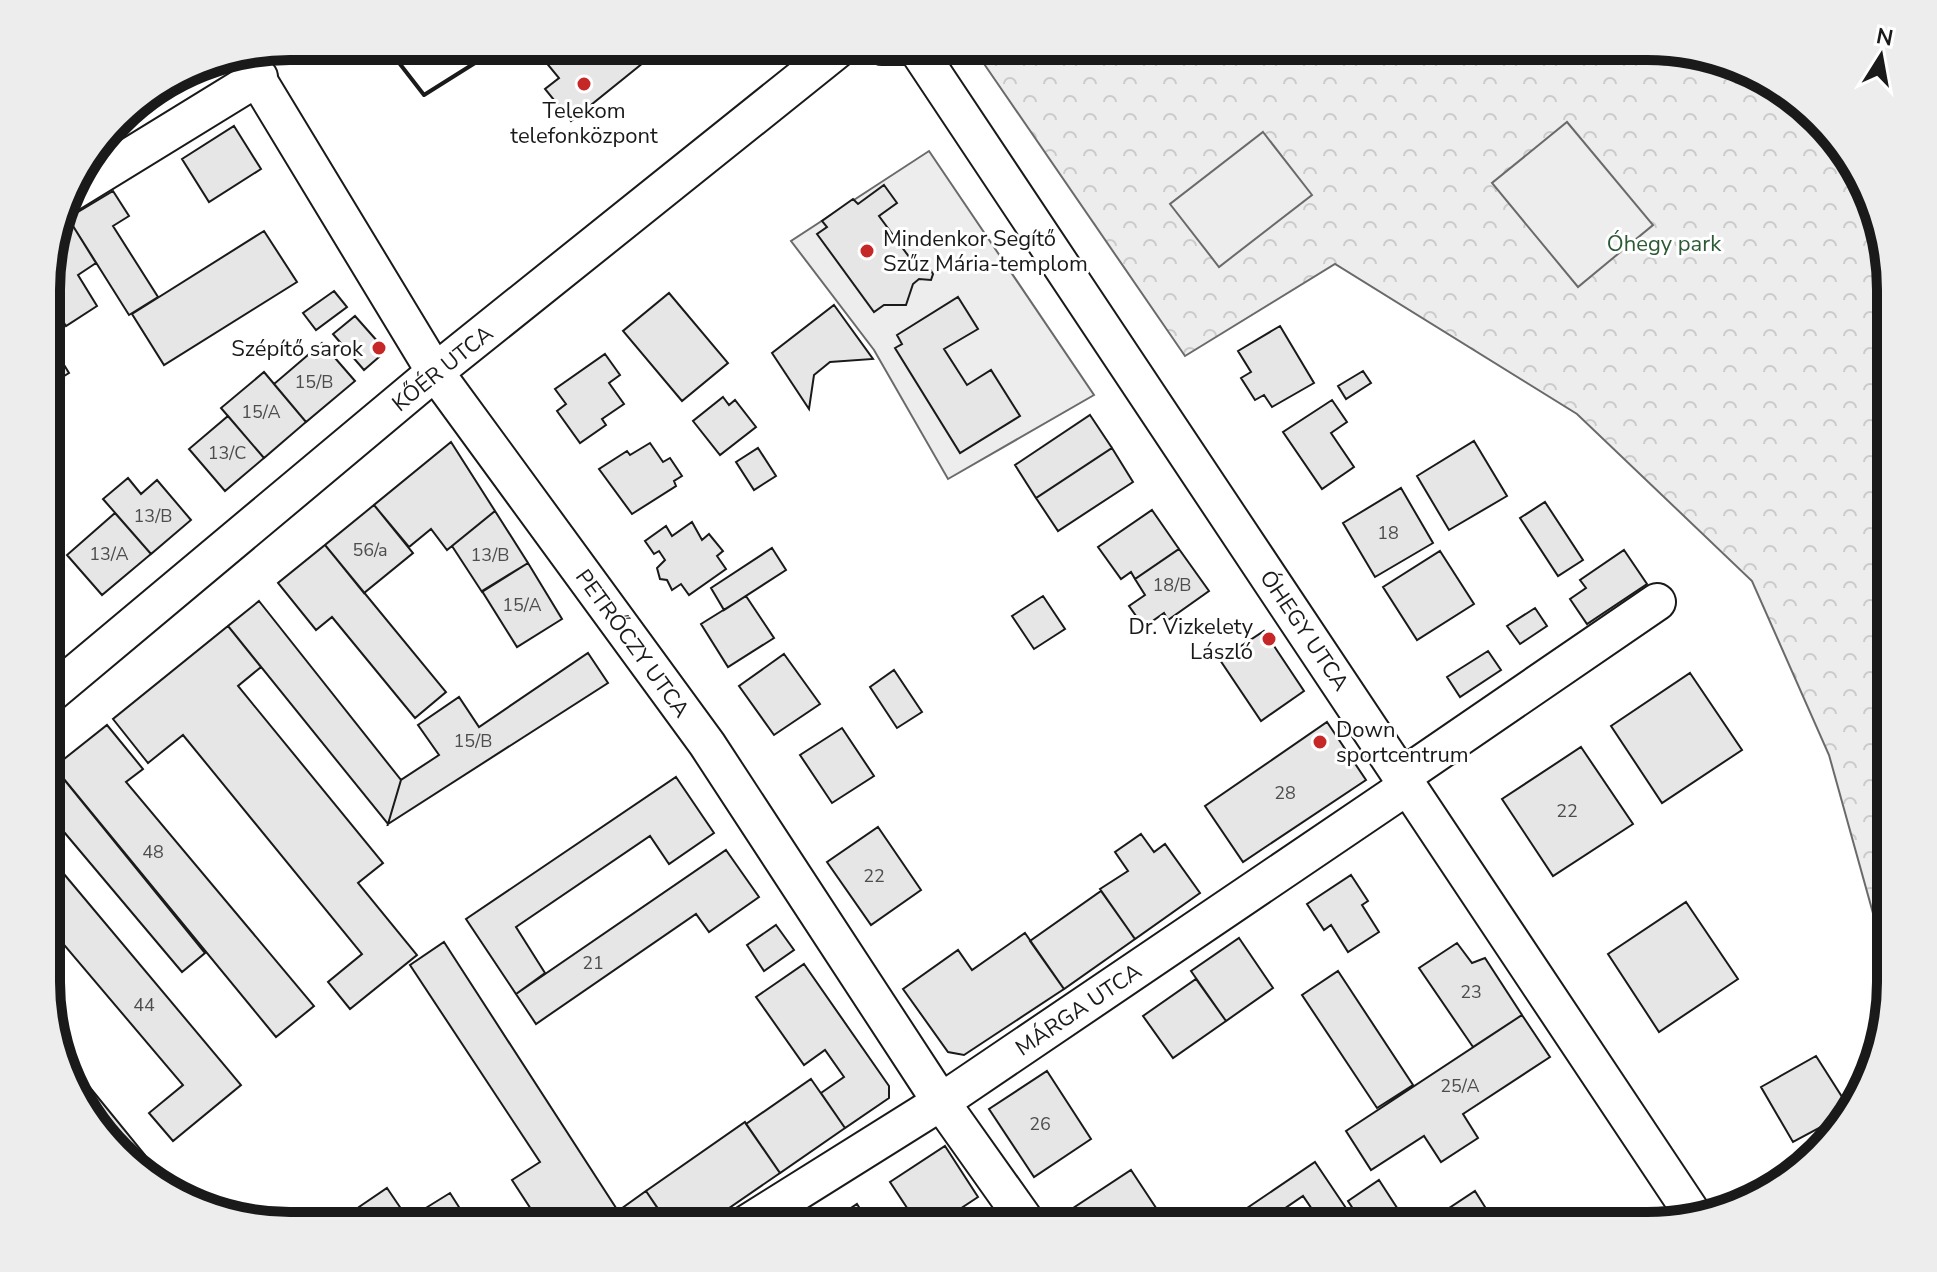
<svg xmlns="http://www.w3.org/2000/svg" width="1937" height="1272" viewBox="0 0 1937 1272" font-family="'Nunito Sans',sans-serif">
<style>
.park{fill:url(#park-crowns);stroke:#6a6a6a;stroke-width:2}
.built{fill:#ededed;stroke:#6a6a6a;stroke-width:2}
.building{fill:#e6e6e6;stroke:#1a1a1a;stroke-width:2}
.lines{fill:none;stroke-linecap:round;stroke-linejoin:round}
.minor-casing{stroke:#1a1a1a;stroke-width:40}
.minor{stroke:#fff;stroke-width:36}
.wall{stroke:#1a1a1a;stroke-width:4}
.poi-dot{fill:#c62828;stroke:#fff;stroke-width:3}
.labels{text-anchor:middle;stroke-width:6;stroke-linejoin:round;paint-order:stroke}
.number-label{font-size:18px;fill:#4d4d4d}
.poi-label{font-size:22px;fill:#1a1a1a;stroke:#fff;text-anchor:start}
.park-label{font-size:22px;fill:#2b5a34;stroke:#fff}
.street-label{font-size:22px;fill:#1a1a1a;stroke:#fff}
.rim{fill:none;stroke:#1a1a1a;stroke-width:10}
</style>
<defs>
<pattern id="park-crowns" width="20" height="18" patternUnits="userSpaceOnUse" patternTransform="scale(2)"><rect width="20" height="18" fill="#ededed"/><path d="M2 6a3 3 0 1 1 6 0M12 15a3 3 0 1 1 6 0" fill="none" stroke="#cbcbcb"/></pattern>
</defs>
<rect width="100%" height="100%" fill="#fff"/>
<path class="park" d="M979,46H1647L1725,59L1783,87L1858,169L1890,275V997L1882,1022L1876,924L1829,755L1752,581L1577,414L1335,264L1185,356L980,58Z"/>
<path class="built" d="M1567,122L1653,225L1578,287L1492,183Z
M1263,132L1312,195L1219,267L1170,204Z
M929,151L1094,395L948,479L874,350L791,241Z"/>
<path class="building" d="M550,46H664L571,121L545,89L559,78L540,55Z
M234,126L261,169L209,202L182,159Z
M884,185L897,203L879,216L918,269H930L933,274L931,280L919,279L913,284L906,305H884L874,312L817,234L827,227L822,221L853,199L858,204Z
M113,191L129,216L113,226L158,297L129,315L68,218Z
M68,218L96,263L78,275L97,306L66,326L48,298V259L53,254L58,225Z
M264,231L297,282L164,365L132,314Z
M334,291L347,307L316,330L303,313Z
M669,293L728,363L682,401L623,331Z
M958,297L978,329L944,349L967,385L991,370L1020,416L960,453L895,348L902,344L897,335Z
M834,305L873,359L830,362L814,375L809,409L772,353Z
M355,316L386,351L364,370L333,334Z
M1280,326L1314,383L1272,407L1264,395L1255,400L1241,378L1251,372L1238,351Z
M48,339L69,373L48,386Z
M322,343L355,381L306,422L274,384Z
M605,354L620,375L609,383L624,404L602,419L606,425L580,443L557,411L566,404L555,389Z
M1363,371L1371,383L1346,399L1338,386Z
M264,372L306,422L264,458L221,408Z
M723,397L729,405L735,400L756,427L720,455L693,421Z
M1332,400L1347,422L1331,433L1354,467L1322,489L1283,432Z
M1090,415L1112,448L1036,498L1015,465Z
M228,416L264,458L225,491L189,449Z
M1474,441L1507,496L1449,530L1417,476Z
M451,442L495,511L447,550L431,529L409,547L374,505Z
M650,443L663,462L670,458L682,476L674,481L676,486L632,514L599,469L627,451L630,455Z
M758,448L776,476L754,490L736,462Z
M1112,448L1133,482L1058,531L1036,498Z
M128,478L141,494L157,480L191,520L151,554L103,499Z
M1401,488L1433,543L1375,577L1343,523Z
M1545,502L1583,560L1558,576L1520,518Z
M374,505L413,553L364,593L325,545Z
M1152,510L1179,549L1135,579L1131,572L1121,579L1098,547Z
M495,511L528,563L482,592L452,546Z
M115,513L151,554L102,595L67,555Z
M692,522L702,540L709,534L723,551L717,556L726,569L689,595L681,584L672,590L667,580L660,579L657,568L665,560L659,551L654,554L645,541L666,526L672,536Z
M325,545L446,692L415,718L332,617L316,630L278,583Z
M772,548L786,570L724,610L711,588Z
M1179,549L1209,591L1168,620L1164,613L1144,627L1129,606L1145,595L1135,579Z
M1624,550L1647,584L1587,624L1570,599L1586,588L1580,580Z
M1440,551L1474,604L1417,640L1383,587Z
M528,563L562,619L517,647L482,591Z
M746,596L774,638L728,667L701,624Z
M1043,596L1065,629L1034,649L1012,616Z
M259,601L401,780L388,824L228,626Z
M1535,608L1547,626L1520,644L1507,626Z
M228,626L261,667L238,686L383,863L358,883L417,955L350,1009L328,982L362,954L183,735L148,763L113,719Z
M1264,631L1304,691L1261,721L1220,660Z
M1488,651L1501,670L1460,697L1447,677Z
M588,653L608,683L388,824L401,780L439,755L418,725L459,697L479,727Z
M784,654L820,704L774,735L739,686Z
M894,670L922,712L897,728L870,687Z
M1690,673L1742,750L1662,803L1611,726Z
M1327,722L1366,780L1243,862L1205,806Z
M107,725L143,769L126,782L314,1006L276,1037L54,767Z
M842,728L874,776L832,803L800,755Z
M1581,747L1633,824L1553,876L1502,799Z
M54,767L205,953L182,972L64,832L48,845V772Z
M676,777L714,833L669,864L650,836L516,927L545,973L516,994L466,919Z
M878,827L921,890L871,925L827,862Z
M1141,834L1154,852L1165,844L1200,893L1135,939L1100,889L1128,871L1115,852Z
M726,850L759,897L709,932L696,914L536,1024L516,994Z
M48,855L241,1085L173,1141L149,1113L183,1085L48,926Z
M1351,875L1368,901L1362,905L1379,932L1348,952L1331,925L1324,930L1307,904Z
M1101,891L1135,939L1064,989L1030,941Z
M1686,902L1738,979L1659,1032L1608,954Z
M776,925L794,950L764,971L747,945Z
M1025,933L1064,989L964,1055L948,1052L903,989L958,950L972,970Z
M1239,938L1273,988L1226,1021L1191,971Z
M444,942L618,1211L615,1226H542L512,1180L540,1162L410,965Z
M1457,943L1472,963L1485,958L1522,1015L1473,1047L1419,968Z
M804,964L889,1086V1098L845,1128L821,1093L844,1077L825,1050L804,1065L756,997Z
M1338,971L1413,1085L1377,1108L1302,995Z
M1196,979L1226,1021L1173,1058L1143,1016Z
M1522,1015L1550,1057L1463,1114L1478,1138L1441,1162L1424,1136L1371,1170L1346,1131Z
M61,1052L145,1155L134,1163L79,1104Z
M1816,1056L1851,1111L1793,1142L1761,1087Z
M1047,1071L1091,1139L1034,1177L989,1109Z
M811,1079L845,1128L780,1173L746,1124Z
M745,1122L780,1173L703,1226H670L646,1191Z
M945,1146L978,1197L934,1226H919L890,1182Z
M1315,1162L1358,1226H1307L1318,1218L1303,1196L1259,1226H1232L1228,1221Z
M1131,1170L1168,1226H1072L1064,1214Z
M1379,1180L1401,1214L1383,1226H1364L1348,1201Z
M387,1188L408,1219L412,1226H371L359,1207Z
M646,1191L668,1224L615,1226L618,1211Z
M1475,1191L1490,1215L1475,1226H1422Z
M450,1193L471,1226H412L408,1219Z
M857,1204L871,1226H824Z
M889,1209L899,1226H871L869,1222Z"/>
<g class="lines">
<g class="minor-casing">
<path id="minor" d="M882,46H903
M915,46L1694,1216
M243,55L435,372L707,744L941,1102L1029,1226
M67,195L259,77
M48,696L435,372L842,46
M1403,776L1657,602
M743,1226L941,1102L1409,785"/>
</g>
<use href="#minor" class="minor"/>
<path class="wall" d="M386,46L424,95L502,46"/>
</g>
<g class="poi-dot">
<circle cx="584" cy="84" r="8"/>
<circle cx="867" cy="251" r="8"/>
<circle cx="379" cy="348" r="8"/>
<circle cx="1269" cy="639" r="8"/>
<circle cx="1320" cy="742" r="8"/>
</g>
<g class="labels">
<g class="number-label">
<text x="314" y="388">15/B</text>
<text x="261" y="418">15/A</text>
<text x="227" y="459">13/C</text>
<text x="153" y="522">13/B</text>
<text x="1388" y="539">18</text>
<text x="370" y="556">56/a</text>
<text x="109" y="560">13/A</text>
<text x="490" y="561">13/B</text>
<text x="1172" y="591">18/B</text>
<text x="522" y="611">15/A</text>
<text x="473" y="747">15/B</text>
<text x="1285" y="799">28</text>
<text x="1567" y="817">22</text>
<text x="153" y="858">48</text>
<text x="874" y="882">22</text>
<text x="593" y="969">21</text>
<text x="1471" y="998">23</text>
<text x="144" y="1011">44</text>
<text x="1460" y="1092">25/A</text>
<text x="1040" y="1130">26</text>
</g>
<g class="poi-label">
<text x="584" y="118" text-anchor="middle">Telekom<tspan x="584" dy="25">telefonközpont</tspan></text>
<text x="883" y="246">Mindenkor Segítő<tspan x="883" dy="25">Szűz Mária-templom</tspan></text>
<text x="363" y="356" text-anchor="end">Szépítő sarok</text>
<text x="1253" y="634" text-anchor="end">Dr. Vizkelety<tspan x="1253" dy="25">László</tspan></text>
<text x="1336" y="737">Down<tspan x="1336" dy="25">sportcentrum</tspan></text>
</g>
<g class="park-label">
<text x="1664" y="251">Óhegy park</text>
</g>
<g class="street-label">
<text transform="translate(442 368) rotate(-39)" y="8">KŐÉR UTCA</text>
<text transform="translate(1305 630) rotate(56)" y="8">ÓHEGY UTCA</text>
<text transform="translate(633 643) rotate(54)" y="8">PETRŐCZY UTCA</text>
<text transform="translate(1078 1009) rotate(-34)" y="8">MÁRGA UTCA</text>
</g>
</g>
<path d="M0 0H1937V1272H0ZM290 60H1647A230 230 0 0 1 1877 290V982A230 230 0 0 1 1647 1212H290A230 230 0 0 1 60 982V290A230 230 0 0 1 290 60Z" fill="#ededed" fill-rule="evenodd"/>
<path class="rim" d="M290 60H1647A230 230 0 0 1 1877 290V982A230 230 0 0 1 1647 1212H290A230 230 0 0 1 60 982V290A230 230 0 0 1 290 60Z"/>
<g transform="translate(1881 56) rotate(11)" stroke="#ffffff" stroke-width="6" paint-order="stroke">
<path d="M0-6L14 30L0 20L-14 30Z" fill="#1a1a1a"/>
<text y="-12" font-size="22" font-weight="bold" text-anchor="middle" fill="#1a1a1a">N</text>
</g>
</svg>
